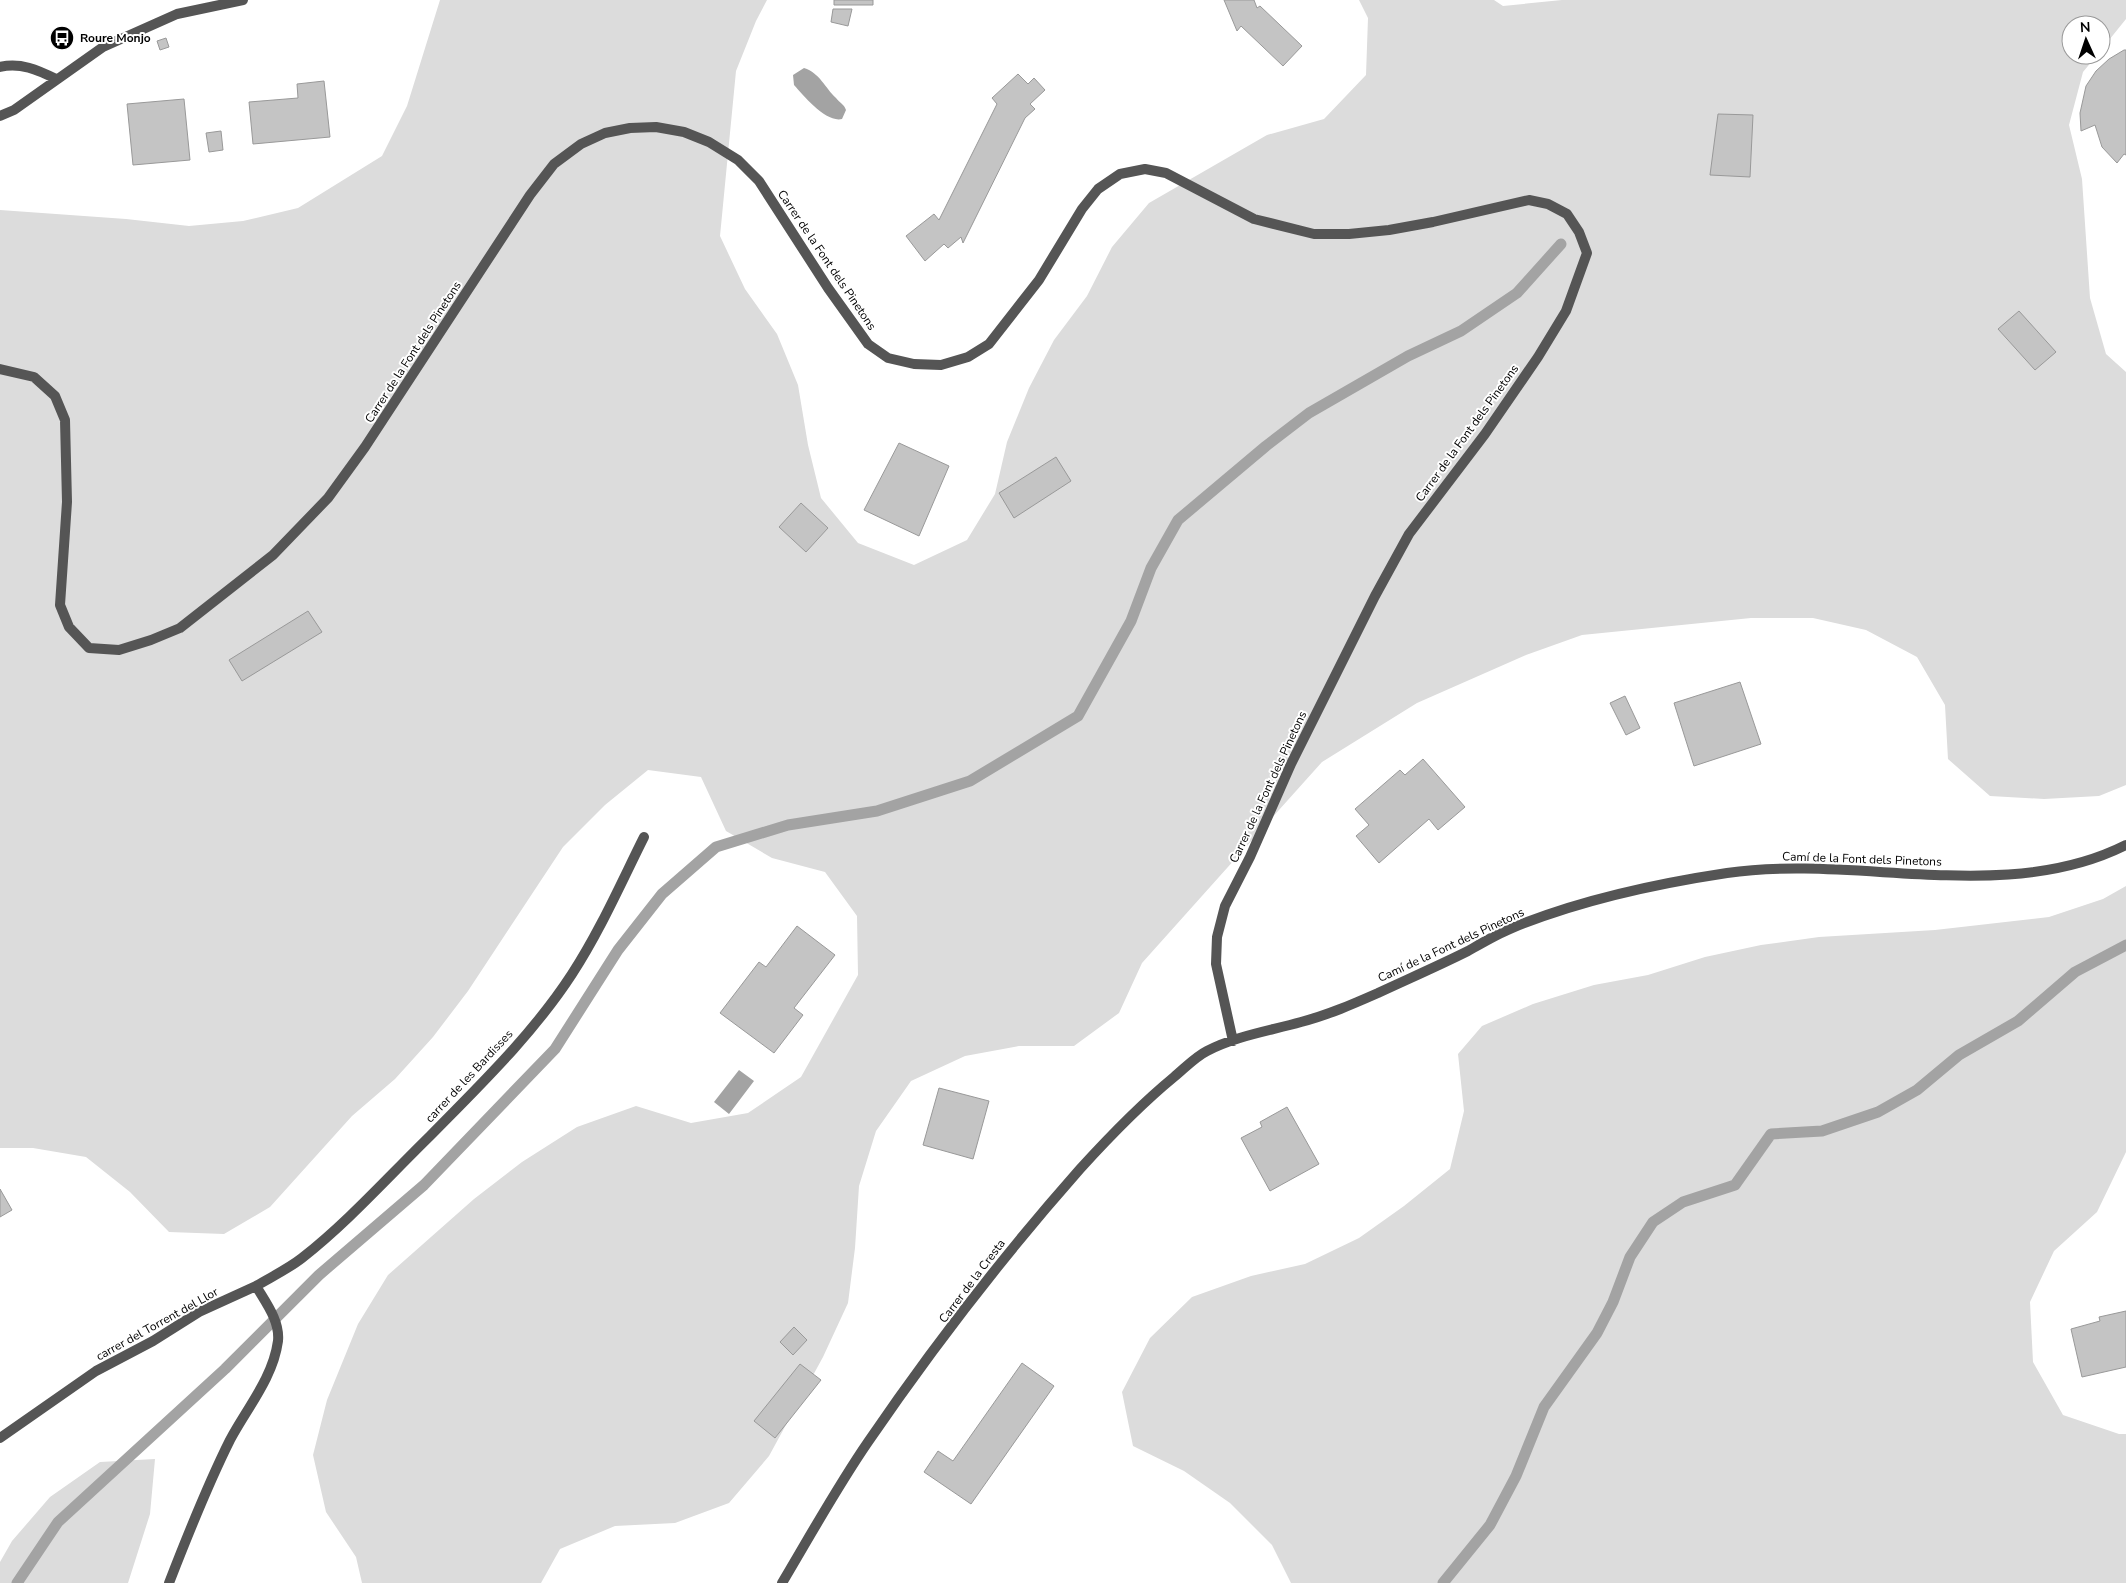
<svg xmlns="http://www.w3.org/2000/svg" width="2126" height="1583" viewBox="0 0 2126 1583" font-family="'Nunito Sans',sans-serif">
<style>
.green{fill:#dcdcdc}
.water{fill:#a3a3a3}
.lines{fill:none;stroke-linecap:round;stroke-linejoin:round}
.stream{stroke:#a3a3a3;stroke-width:11}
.building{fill:#c4c4c4;stroke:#999}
.minor{stroke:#555;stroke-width:10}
.labels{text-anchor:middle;stroke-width:4;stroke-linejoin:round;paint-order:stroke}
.poi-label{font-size:12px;font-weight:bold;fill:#000;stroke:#fff;text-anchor:start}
.street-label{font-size:12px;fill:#000;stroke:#fff}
</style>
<rect width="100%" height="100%" fill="#fff"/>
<path class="green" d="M440,0H767L756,21L736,71L720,236L745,289L777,334L798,385L808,445L821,498L858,543L914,565L967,540L995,494L1007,442L1029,388L1054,340L1087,296L1112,247L1149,203L1267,135L1324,119L1366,75L1368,18L1359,0H1494L1503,6L1562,0H2126V19L2101,50V25H2071V55H2097L2083,72L2069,125L2082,179L2090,298L2106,354L2126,372V785L2099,796L2044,799L1990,796L1948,759L1945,705L1917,657L1866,630L1813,618H1751L1582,635L1526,655L1417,703L1322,762L1142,963L1119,1013L1074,1046H1019L965,1056L911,1081L876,1131L859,1186L855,1248L848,1303L823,1357L769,1456L729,1503L675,1523L615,1526L560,1549L541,1583H362L356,1557L326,1512L313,1455L327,1400L358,1324L388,1275L474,1199L522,1162L577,1127L636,1106L691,1123L748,1113L801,1077L858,975L857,916L825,872L772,858L726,831L701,777L648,770L605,805L563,847L468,991L433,1037L395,1079L352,1116L270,1207L224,1234L169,1232L130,1192L86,1157L33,1148H0V210L126,219L189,226L243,221L298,208L382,156L407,106Z
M2126,886V1152L2097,1212L2054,1251L2030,1302L2033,1362L2063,1415L2119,1434H2126V1583H1291L1272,1545L1230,1503L1184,1471L1133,1446L1122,1392L1150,1338L1192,1297L1251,1276L1305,1264L1359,1238L1404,1206L1450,1169L1464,1111L1458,1054L1482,1026L1533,1004L1594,985L1648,975L1705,957L1761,945L1819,937L1935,930L2049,917L2103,899Z
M155,1459L150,1514L128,1583H0V1562L12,1541L50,1497L100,1462Z"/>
<path class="water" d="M804,68C820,73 825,88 836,98C840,103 844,104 846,110L842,119C826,123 804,96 794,85L793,75Z
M739,1070L754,1081L729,1114L714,1102Z"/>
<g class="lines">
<path class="stream" d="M17,1583L58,1522L225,1369L319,1275L424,1185L555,1049L618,950L662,894L716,847L788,825L877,811L970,781L1078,716L1131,621L1151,568L1178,520L1266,446L1309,413L1408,356L1461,331L1517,293L1561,244
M1443,1583L1490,1525L1516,1476L1544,1407L1597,1333L1613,1302L1630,1257L1653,1222L1683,1202L1735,1185L1771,1134L1822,1131L1878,1112L1917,1090L1959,1055L2018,1021L2075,972L2126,945"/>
</g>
<path class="building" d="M834,0H873V5H834Z
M1224,0H1254L1257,8L1260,6L1302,46L1283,66L1241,26L1237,31Z
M833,9H852L848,26L831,22Z
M166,38L169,47L160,50L157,41Z
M2124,50H2126V155L2124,154L2117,163L2102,147L2095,125L2081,131L2080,113L2086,86L2096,71L2109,59Z
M1018,74L1028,84L1034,78L1045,90L1030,104L1035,109L1025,118L963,243L961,237L948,248L944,244L925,261L906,236L934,214L939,220L997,104L992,98Z
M324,81L330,137L253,144L249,102L298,98L297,84Z
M184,99L190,160L133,165L127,104Z
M1718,114L1753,115L1750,177L1710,175Z
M221,131L223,150L209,152L206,133Z
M2019,311L2056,352L2035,370L1998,329Z
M899,443L949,466L919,536L864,510Z
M1056,457L1071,481L1014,518L999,493Z
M801,503L828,528L806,552L779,527Z
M308,611L322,632L242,681L229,660Z
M1740,682L1761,744L1694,766L1674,703Z
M1625,696L1640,728L1626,735L1610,703Z
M1423,759L1465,807L1438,830L1429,819L1379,863L1356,836L1369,825L1355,809L1400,770L1405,775Z
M797,926L835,955L794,1008L803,1015L774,1053L720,1013L759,962L766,967Z
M939,1088L989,1101L973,1159L923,1145Z
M1287,1107L1319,1164L1270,1191L1241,1138L1262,1127L1260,1122Z
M0,1189L12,1210L0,1217Z
M2126,1311V1367L2082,1377L2071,1329L2100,1321L2099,1317Z
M794,1327L807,1340L793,1355L780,1342Z
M1022,1363L1054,1386L971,1504L924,1472L938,1451L953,1461Z
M800,1364L821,1380L775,1438L754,1421Z"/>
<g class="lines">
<path class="minor" d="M0,67C20,62 38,70 56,79
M0,116L14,110L103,47L177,14L243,0
M0,369L34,377L55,396L65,420L67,502L60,605L69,627L89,648L119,650L151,640L180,628L273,555L328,498L365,447L530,195L554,164L581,144L605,133L630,128L656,127L684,132L709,142L738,160L759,181L828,288L868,344L888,358L914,364L941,365L968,357L989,344L1039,280L1082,209L1098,189L1120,174L1145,169L1166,173L1254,219L1314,234H1349L1389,230L1433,222L1529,200L1548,204L1567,214L1579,232L1587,253L1566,311L1538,357L1485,434L1409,534L1375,596L1291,764L1250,857L1225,906L1217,937L1216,964L1233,1041
M256,1286C271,1277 288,1269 302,1258C348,1222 388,1177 430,1136C480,1085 533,1034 572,974C600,931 621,883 644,837
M0,1438L96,1371L153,1341L199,1312L256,1286C266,1303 280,1321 278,1341C273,1378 247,1408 230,1440C207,1486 188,1534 169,1583
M782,1583C810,1536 837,1487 868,1442C933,1347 1004,1255 1080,1169C1110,1136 1140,1105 1174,1077C1185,1068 1195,1057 1207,1051C1236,1036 1269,1031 1301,1022C1328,1015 1353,1004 1378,993C1408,979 1438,966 1468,951C1482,943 1497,934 1512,928C1580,900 1654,884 1727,873C1858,854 2005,906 2126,845"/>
</g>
<defs>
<g id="bus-disc" transform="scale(1.25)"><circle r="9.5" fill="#000" stroke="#fff"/><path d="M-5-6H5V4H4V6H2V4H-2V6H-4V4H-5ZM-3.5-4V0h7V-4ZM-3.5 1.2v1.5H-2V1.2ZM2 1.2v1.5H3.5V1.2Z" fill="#fff"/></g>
</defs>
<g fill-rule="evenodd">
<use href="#bus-disc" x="62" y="38"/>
</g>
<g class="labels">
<g class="poi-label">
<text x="80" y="42">Roure Monjo</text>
</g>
<g class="street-label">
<text transform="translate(827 260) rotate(56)" y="4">Carrer de la Font dels Pinetons</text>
<text transform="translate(413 352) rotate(-57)" y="4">Carrer de la Font dels Pinetons</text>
<text transform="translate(1467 433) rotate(-54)" y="4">Carrer de la Font dels Pinetons</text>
<text transform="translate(1268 787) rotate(-65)" y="4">Carrer de la Font dels Pinetons</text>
<text transform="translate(1862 859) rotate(2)" y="4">Camí de la Font dels Pinetons</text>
<text transform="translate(1451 945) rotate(-25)" y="4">Camí de la Font dels Pinetons</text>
<text transform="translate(469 1076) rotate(-47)" y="4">carrer de les Bardisses</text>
<text transform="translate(972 1281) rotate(-53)" y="4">Carrer de la Cresta</text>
<text transform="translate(157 1324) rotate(-29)" y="4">carrer del Torrent del Llor</text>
</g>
</g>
<g transform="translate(2086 40) rotate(357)"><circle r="24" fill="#ffffff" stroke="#999999"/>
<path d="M0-4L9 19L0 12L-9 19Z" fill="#000000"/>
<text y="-8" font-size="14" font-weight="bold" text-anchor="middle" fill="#000000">N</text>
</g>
</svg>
